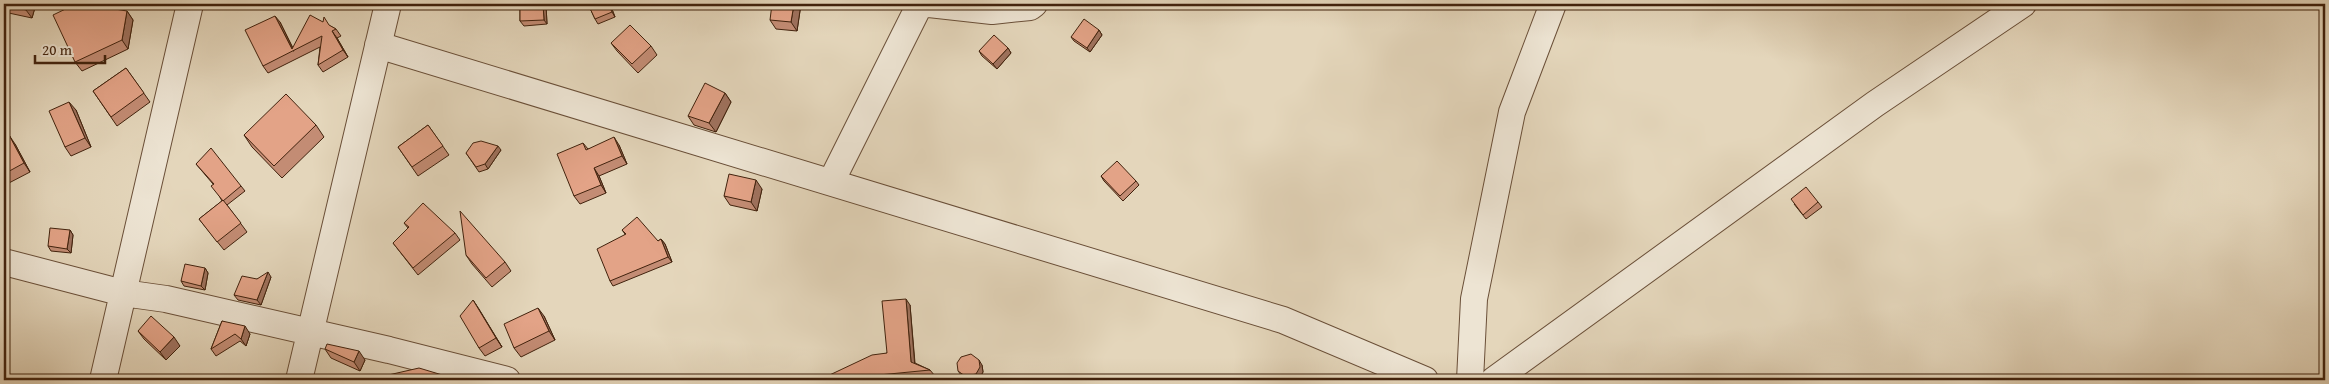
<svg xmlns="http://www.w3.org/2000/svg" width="2329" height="384" viewBox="0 0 2329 384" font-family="'Gentium Book Plus',serif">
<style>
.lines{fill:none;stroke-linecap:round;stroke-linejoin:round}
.minor-casing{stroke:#6a4f38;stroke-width:28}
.minor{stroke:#ede4d3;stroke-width:26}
.wall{fill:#c38c74;stroke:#41220d}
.shaded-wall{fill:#9f725e;stroke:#41220d}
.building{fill:#e3a387;stroke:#41220d}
</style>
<rect width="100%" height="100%" fill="#e4d6bb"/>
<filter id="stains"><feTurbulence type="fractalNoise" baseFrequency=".004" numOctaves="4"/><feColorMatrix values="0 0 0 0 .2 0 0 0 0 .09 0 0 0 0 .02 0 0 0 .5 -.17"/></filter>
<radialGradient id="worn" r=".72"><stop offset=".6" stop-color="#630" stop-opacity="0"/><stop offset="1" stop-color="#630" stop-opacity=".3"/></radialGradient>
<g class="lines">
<g class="minor-casing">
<path id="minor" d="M929,4L992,11L1030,7L1034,4
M378,45L1283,320L1425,380
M831,182L920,4
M4,262L123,293L166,299L389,350L507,380
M103,380L190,4
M299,380L388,4
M1470,380L1474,299L1512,112L1553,4
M1494,380L1875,104L2023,4"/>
</g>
<use href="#minor" class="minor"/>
</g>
<path class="wall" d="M4,4H36L32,18L4,12Z
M520,4H545L546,5L547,24L524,26L520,21Z
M588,4H610L615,17L598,24L595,19Z
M801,4L797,31L776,29L770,20Z
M127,11L133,20L128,49L82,71L75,62Z
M280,22L293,48L330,26L336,29L341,36L337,38L348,57L323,72L318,65L320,47L268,73L263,66Z
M1099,30L1102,35L1090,52L1074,41L1071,37Z
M611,43L651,46L657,55L638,73L617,51Z
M1008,48L1011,53L997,69L982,56L979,51Z
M126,68L150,102L117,126L93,91Z
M725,93L731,102L716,132L694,125L688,116Z
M76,110L91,147L71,156L65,147Z
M316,125L324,137L282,178L252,147L244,135Z
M428,125L449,155L418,176L398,147Z
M4,138L15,144L30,172L7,184L4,180Z
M583,143L588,149L619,145L627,164L599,176L606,193L580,204L574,196Z
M501,150L488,169L479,172L466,153Z
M196,164L241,186L245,191L227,205L247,232L224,250L199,219L222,201L213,184Z
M1101,176L1136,181L1139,185L1123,201L1104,181Z
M762,189L757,211L730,205L724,196Z
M1818,202L1822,207L1806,219L1794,204Z
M404,223L455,233L460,240L418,275L393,243L408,228Z
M70,230L73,235L71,253L51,251L48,246Z
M622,230L658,241L661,239L665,244L672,262L613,286L610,281L625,234Z
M466,255L505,262L511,271L492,287L472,264Z
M205,268L208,273L205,290L184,286L181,281Z
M271,277L261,305L238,300L234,295L257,279Z
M473,300L502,347L485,356L479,348Z
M910,305L915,363L930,370L935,376L894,380H819L887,353Z
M544,316L555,340L521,357L514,348Z
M222,321L250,334L246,346L240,341L216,356L211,349Z
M138,331L180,346L166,360L144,339Z
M325,349L365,360L360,371L331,358Z
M982,365L983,372L979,379L968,380L962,376L958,371Z
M384,376L459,380H387Z"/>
<path class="shaded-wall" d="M27,4H36L32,18L26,10Z
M543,4H545L546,5L547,24L544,20Z
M608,4H610L615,17L612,12Z
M794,4H801L797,31L791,22Z
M127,11L133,20L128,49L122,40Z
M275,16L280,22L294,51H293Z
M1099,30L1102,35L1090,52L1087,48Z
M332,31L337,38L348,57L343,50Z
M1008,48L1011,53L997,69L993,64Z
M725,93L731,102L716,132L709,123Z
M69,102L76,110L91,147L85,138Z
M9,135L15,144L30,172L24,163Z
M614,137L619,145L627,164L622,156Z
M498,146L501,150L488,169L485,164Z
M594,168L599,176L606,193L601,185Z
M756,180L762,189L757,211L751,202Z
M70,230L73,235L71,253L67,249Z
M661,239L665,244L672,262L668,257Z
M205,268L208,273L205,290L201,286Z
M268,272L271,277L261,305L257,300Z
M906,299L910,305L915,368L911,362Z
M473,300L479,309L502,347L496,338Z
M538,308L544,316L555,340L549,331Z
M245,326L250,334L246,346L241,339Z
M174,337L180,346L166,360L160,352Z
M359,351L365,360L360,371L354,362Z
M979,360L982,365L983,372L979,379L976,374Z"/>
<path class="building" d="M4,4H27L26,10Z
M76,4H85L127,11L122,40L75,62L53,15Z
M520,4H543L544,20L520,21Z
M588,4H608L612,12L595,19Z
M772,4H794L791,22L770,20Z
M310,15L323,22L324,17L329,25L336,29L332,31L343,50L318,65L322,36L263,66L245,30L275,16L292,49Z
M1084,19L1099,30L1087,48L1071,37Z
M630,25L651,46L632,64L611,43Z
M994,35L1008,48L993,64L979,51Z
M126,68L144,93L111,117L93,91Z
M705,83L725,93L709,123L688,116Z
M286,94L316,125L274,166L244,135Z
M69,102L85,138L65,147L49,111Z
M428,125L443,146L412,167L398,147Z
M9,135L24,163L4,174V138Z
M614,137L622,156L594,168L601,185L574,196L557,154L583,143L586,150Z
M481,141L498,146L485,164L476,167L466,153L473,143Z
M211,148L241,186L223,201L211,186L214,184L196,164Z
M1117,161L1136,181L1120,196L1101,176Z
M729,174L756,180L751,202L724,196Z
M1806,187L1818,202L1803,215L1791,199Z
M223,200L241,223L217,242L199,219Z
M423,203L455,233L413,268L393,243L409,227L404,223Z
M460,211L505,262L486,278L466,255Z
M637,217L658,241L661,239L668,257L610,281L597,249L626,234L622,230Z
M50,228L70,230L67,249L48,246Z
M185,264L205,268L201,286L181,281Z
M268,272L257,300L234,295L242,276L257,279Z
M906,299L911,362L930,370L879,375V377L858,380H819L872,355L887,353L882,301Z
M473,300L496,338L479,348L460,316Z
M538,308L549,331L514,348L504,324Z
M151,316L174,337L160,352L138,331Z
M222,321L245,326L241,339L235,334L211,349Z
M327,344L359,351L354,362L325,349Z
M971,354L979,360L980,367L976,374L965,376L958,371L957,363L961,357Z
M419,368L459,380H395L384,376Z"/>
<rect width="2329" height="384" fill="none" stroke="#e4d6bb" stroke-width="20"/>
<rect x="5" y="5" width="2319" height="374" fill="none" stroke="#41220d" stroke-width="2.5"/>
<rect x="10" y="10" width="2309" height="364" fill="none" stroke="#41220d"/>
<path d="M35 55v8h70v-8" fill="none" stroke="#41220d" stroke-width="2.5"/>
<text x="42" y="55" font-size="15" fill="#41220d" stroke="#ede4d3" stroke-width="4" paint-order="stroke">20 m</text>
<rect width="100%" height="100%" filter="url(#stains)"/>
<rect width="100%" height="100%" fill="url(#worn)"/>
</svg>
